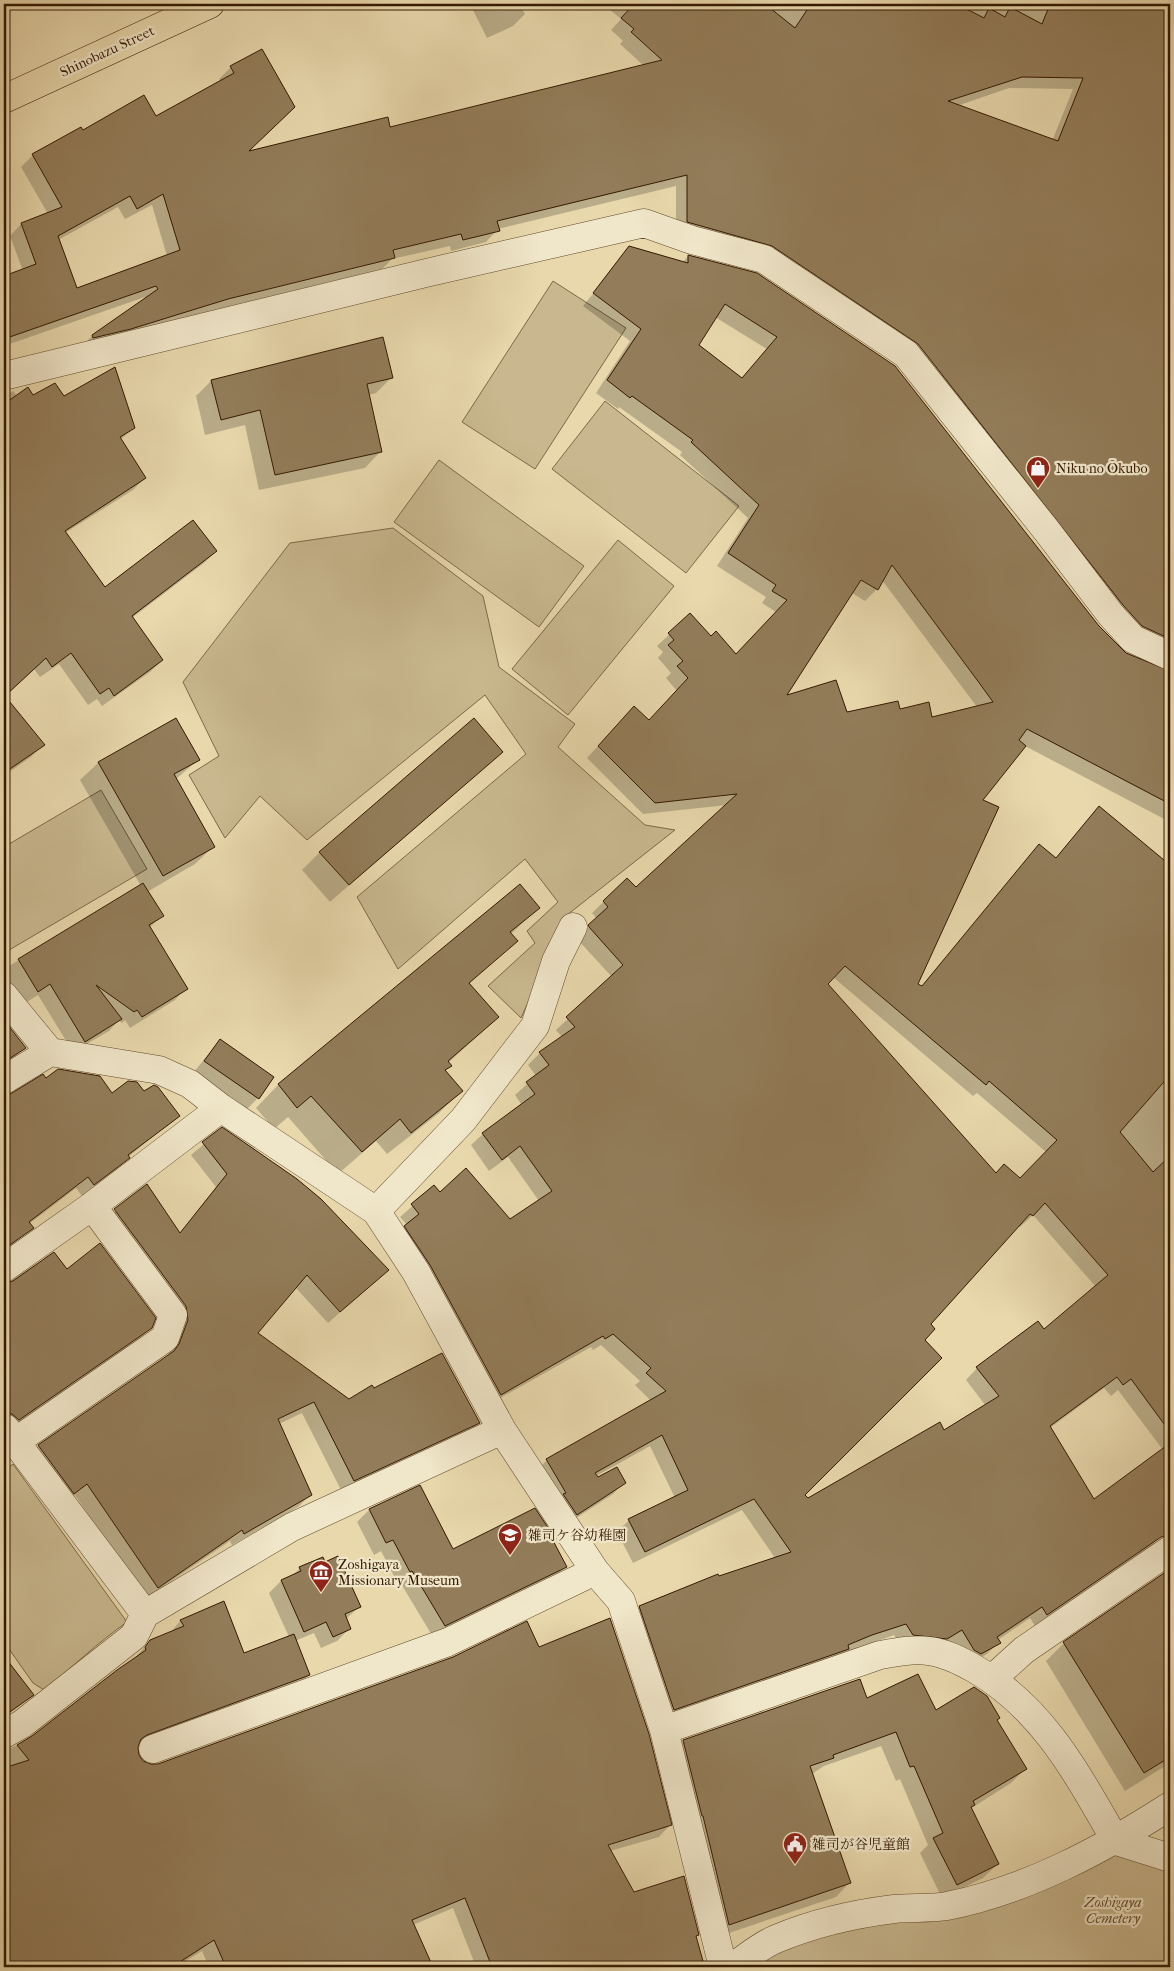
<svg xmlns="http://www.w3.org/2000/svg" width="1174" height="1971" viewBox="0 0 1174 1971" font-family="'IM FELL French Canon','Noto Serif JP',serif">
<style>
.green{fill:#c9b88f;stroke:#7e6848}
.shadow{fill:#0003;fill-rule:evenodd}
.building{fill:#927c59;stroke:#341900;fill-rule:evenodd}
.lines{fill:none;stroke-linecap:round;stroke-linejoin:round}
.minor-casing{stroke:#61492b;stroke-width:29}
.major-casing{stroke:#341900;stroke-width:29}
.minor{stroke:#f0e6c9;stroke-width:28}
.major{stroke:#e8d8ac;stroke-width:28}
.labels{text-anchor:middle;stroke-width:4.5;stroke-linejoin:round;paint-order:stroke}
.street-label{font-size:14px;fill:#341900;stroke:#f0e6c9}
.poi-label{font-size:14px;fill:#341900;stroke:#f0e6c9;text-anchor:start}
.park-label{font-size:14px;font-style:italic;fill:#61492b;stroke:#f0e6c9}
</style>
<rect width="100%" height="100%" fill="#e8d8ac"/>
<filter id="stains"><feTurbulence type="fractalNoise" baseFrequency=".004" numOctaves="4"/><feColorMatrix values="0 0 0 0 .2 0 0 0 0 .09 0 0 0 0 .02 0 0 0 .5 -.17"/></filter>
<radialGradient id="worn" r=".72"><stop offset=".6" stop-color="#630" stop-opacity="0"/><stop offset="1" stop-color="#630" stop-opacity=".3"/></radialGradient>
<path class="green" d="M553,281L626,328L535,469L462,422Z
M605,401L739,506L686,573L552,469Z
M439,460L584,566L539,627L394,522Z
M393,528L483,596L499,667L575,724L558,747L645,825L675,830L567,915L521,1018L488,986L535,943L527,931L558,902L525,859L398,969L357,897L526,754L485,695L307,840L260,796L225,838L189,775L219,756L183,682L290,543Z
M618,540L674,586L568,715L512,669Z
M101,790L147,869L4,953V847Z
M13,1464L127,1622C97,1643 73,1667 44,1690L33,1683L4,1642V1471Z
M1117,1845L1170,1863V1967H738L833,1927Z"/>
<path class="shadow" d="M470,4H520L525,14L513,26L487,38Z
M603,4H1170V362L1159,359L1170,368V658L1131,638L906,356L760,257L676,233V186L498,229L486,242L451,251L450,246L392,259L382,269L215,310L118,340L81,347L92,336L146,299L145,297L4,346V277L23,271L10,236L21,224L48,214L21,167L33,155L83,132L156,118L221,82L219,79L231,67L262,51L245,154L390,128L644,66L620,44L623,41L611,30L621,19ZM1009,88L1073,89L1052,141L957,106ZM152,205L167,256L76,289L58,240L118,207L125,219Z
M630,248L682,263L688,256L1098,625L1121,651L1170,673V822L1025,746L981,801L916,984L921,987L1039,846L1055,859L1099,808L1170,867V1515L1154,1527L1160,1537L1149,1548L1035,1626L1030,1618L998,1640L999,1642L987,1654L968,1665L962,1662L950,1641L934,1650L901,1646L894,1635L662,1721L628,1619L640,1607L775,1558L742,1510L633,1563L617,1532L629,1520L675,1498L650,1446L596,1476L597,1479L624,1482L613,1494L564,1526L535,1472L547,1460L651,1401L635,1385L640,1381L601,1345L593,1350L591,1347L488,1405L393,1239L407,1225L400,1217L434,1187L440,1193L510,1220L539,1201L508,1157L489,1171L471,1145L483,1134L522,1105L515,1095L536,1076L528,1065L540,1053L562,1037L556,1030L612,977L577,939L597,919L592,913L627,879L636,889L727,805L643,814L587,758L622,720L649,721L677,691L666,678L671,673L658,658L663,652L657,646L690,615L711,638L735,655L776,612L762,603L766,597L717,566L748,518L680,455L682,452L619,407L618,409L596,393L630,341L583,306ZM715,317L767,349L741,379L697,345ZM882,580L977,707L931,718L899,710L846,714L784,697L852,593L865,601L877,589ZM833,977L973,1096L977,1093L1046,1152L1020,1180L996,1175L826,984ZM1033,1215L1096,1287L1044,1331L977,1368L966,1380L986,1406L944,1432L808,1500L803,1494L929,1324L1018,1225L1020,1227ZM1104,1388L1111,1396L1118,1390L1163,1450L1094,1501L1050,1428Z
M392,377L376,393L368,395L380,452L365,468L259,490L245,425L205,435L196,396L211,381Z
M13,391L17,396L64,398L134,428L120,440L145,478L133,490L65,533L105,589L216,551L204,563L132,618L162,660L150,672L102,706L97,699L88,705L59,664L40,677L34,669L4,696V397Z
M4,697L43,744L32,756L4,776Z
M501,752L330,902L302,870L320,852Z
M198,760L175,780L213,847L195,864L147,892L162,916L149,928L186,988L175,1000L130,1028L125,1020L122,1023L119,1020L109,1031L73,1052L38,995L14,1010L4,999V969L141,886L80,780L98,763Z
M520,886L538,908L511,934L516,941L469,984L498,1017L448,1063L450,1066L445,1071L461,1091L438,1114L387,1154L376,1141L338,1174L288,1117L274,1129L256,1108L278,1085Z
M4,1022L25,1048L4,1066Z
M220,1040L258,1098L246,1110L193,1073Z
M45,1080L112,1094L144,1093L178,1116L128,1157L117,1169L82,1196L76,1188L29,1224L32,1228L4,1251V1097Z
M222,1129L388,1270L328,1323L295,1287L256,1333L349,1401L373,1389L479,1423L467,1435L342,1492L302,1413L279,1424L310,1495L298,1507L232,1545L230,1541L145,1599L75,1495L62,1505L26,1458L38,1446L168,1356L176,1333L103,1222L147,1186L179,1234L216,1187L191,1155Z
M53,1254L67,1271L151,1327L139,1339L7,1431L4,1429V1284Z
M369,1510L453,1551L548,1533L565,1567L553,1579L433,1637L400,1582L398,1584L381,1551L374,1555L357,1522Z
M324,1563L359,1607L346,1619L349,1629L337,1641L321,1648L314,1633L295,1641L309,1675L297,1687L137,1745V1755L143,1762L151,1766L159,1765L538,1649L670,1825L659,1837L610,1851L634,1893L695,1937L702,1961L695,1967H476L453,1908L413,1925L432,1967H209L202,1951L176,1967H4V1751L30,1739L134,1659L150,1641L170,1633L180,1621L224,1603L244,1655L289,1637L269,1593L281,1581L292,1576L300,1568Z
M1170,1570V1763L1125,1791L1046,1661L1064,1643Z
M4,1657L32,1695L4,1718Z
M859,1680L866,1700L996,1720L1025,1769L1011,1783L970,1809L998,1864L983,1878L942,1898L920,1853L928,1845L900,1779L896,1781L881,1746L824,1766L812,1774L850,1882L836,1897L714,1938L669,1755L683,1741Z"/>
<path class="building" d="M634,4H765L795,28L811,4H957L984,18L989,8L1005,17L1010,7L1042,24L1050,4H1170V639L1142,626L1123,605L918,344L772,246L687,222V175L497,221L500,231L463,240L461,234L393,250L395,258L228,299L131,329L93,338L92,335L158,289L156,286L4,339V276L36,264L21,223L62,207L32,154L81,127L83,130L144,95L156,116L234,73L230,66L262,49L295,107L249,151L388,117L390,127L662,60L631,32L634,29L621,18ZM1022,77L1083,78L1058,141L948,101ZM163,194L180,250L77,288L58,236L130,196L137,209Z
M629,246L688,263V255L757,273L895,366L1099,626L1126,653L1170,671V804L1027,729L1019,740L1026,746L983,800L999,807L918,984L922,986L1039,844L1056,858L1099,806L1170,865V1075L1120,1132L1153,1172L1170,1156V1432L1131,1379L1123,1385L1117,1377L1050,1426L1094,1499L1170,1443V1535L1161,1537L1047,1615L1042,1607L997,1637L1001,1643L981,1654L974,1650L962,1630L947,1639L913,1635L906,1624L872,1635L848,1645L849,1649L674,1710L639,1606L718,1574L719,1576L791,1552L754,1499L645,1552L628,1519L688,1490L662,1435L595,1473L598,1477L617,1467L626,1483L577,1515L563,1494L566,1493L546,1459L666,1391L646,1373L651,1368L613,1334L605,1339L603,1336L501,1395L430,1265L404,1226L419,1214L411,1204L434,1185L440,1192L466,1168L510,1219L552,1191L520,1146L502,1160L482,1133L535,1094L526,1082L549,1065L539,1052L575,1027L566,1017L623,965L589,927L588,925L608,907L603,901L627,878L636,887L737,794L655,803L598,746L634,706L649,720L688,678L677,666L683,661L668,645L674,640L668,633L690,613L711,636L716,631L736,654L787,600L772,591L776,585L728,553L759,505L691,442L693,440L632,396L630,398L607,380L641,329L593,293ZM725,304L777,337L742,378L699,345ZM892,565L980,684L993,702L932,717L929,702L900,709L898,701L847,712L836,680L787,695L861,580L878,590ZM845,966L986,1085L989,1081L1057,1140L1020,1178L1004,1164L996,1173L828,984ZM1045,1203L1108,1275L1044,1329L1038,1321L976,1367L999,1396L944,1430L940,1422L808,1498L805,1495L942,1358L925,1340L935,1329L931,1324L1030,1214L1033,1216Z
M383,337L393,378L367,384L382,452L275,475L260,410L221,420L211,380Z
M115,367L135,428L120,437L146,478L65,531L105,587L193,520L217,551L132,616L163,660L114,696L109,688L100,694L71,653L52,667L46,658L5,696L45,745L4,773V404L28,387L33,395L55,383L64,396Z
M176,718L200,760L174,774L215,847L163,876L98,762Z
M474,718L503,752L349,885L319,852Z
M143,883L164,916L149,925L188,989L142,1017L137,1010L134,1012L96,985L122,1019L85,1042L50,984L38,992L18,959Z
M520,884L540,908L510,932L518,941L469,983L499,1017L448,1061L452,1066L445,1070L463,1091L411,1133L400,1119L362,1152L311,1096L297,1108L278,1084Z
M4,1020L26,1048L4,1062Z
M220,1039L274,1077L259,1099L204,1061Z
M58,1069L100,1076L112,1093L128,1081L137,1082L144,1091L154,1085L158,1087L180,1116L128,1155L130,1158L94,1185L88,1177L29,1222L34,1228L4,1249V1096L12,1093L43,1074L46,1078Z
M222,1127L297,1179L321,1199L389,1270L340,1312L307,1275L258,1333L349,1399L372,1385L374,1388L442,1353L480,1423L354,1481L314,1402L278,1419L312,1495L244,1534L242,1530L158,1588L87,1484L74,1494L38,1445L174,1351L179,1344L188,1320L186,1306L114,1209L147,1184L180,1233L227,1174L202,1142Z
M100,1243L156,1318L152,1328L19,1420L12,1414L4,1413V1283L13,1281L54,1252L67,1269Z
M420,1485L453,1549L535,1508L551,1532L549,1533L567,1567L445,1626L412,1571L410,1572L393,1540L386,1543L369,1509Z
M338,1556L361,1607L345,1614L351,1629L333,1637L326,1622L304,1632L281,1580L301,1571L299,1567L323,1557L325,1562Z
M1170,1569V1757L1144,1773L1063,1642Z
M224,1601L244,1653L294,1634L310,1675L147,1735L141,1739L138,1747L139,1755L143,1761L151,1764H158L453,1657L527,1621L539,1647L610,1618L649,1734L672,1825L608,1845L634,1892L684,1876L699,1935L696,1936L703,1961L681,1967H492L465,1898L412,1920L433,1967H226L214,1940L172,1967H4V1768L29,1760L17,1745L32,1736L117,1670L146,1650L145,1647L150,1640L184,1626L180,1620Z
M4,1656L34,1695L4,1716Z
M918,1674L936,1710L974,1687L987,1696L1000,1718L997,1720L1027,1769L973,1801L975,1805L971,1807L999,1864L957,1885L933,1838L943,1833L914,1766L910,1767L896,1732L833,1755L834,1758L810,1766L851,1883L729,1925L703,1816H702L683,1740L860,1679L867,1698Z"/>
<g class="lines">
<g class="minor-casing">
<path id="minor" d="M4,376L426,273L644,223L692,240L764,259L906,354L1047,531L1111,615L1133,639L1170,656
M4,996L50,1052
M4,1080L50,1052L159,1070L190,1084L221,1108L376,1211L416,1272L502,1430L595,1571L621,1601L664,1730L723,1967
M376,1211L463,1120L535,1026L556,961L573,927
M4,1268L92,1206L221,1108
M5,1428L145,1614
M15,1442L165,1338L173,1315L92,1206
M992,1679L1024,1650L1170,1550
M664,1730L880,1655C897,1652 913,1649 929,1651C946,1653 961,1661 975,1669C1044,1709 1077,1774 1116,1841L1170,1858
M4,1734L22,1724L134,1636L145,1614L292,1527L502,1430
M153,1749L448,1642L595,1571
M732,1967C746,1958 761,1945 776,1939C814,1923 853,1914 894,1909C911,1907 929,1909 947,1906C1027,1890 1102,1850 1170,1806"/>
</g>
<g class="major-casing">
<path id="major" d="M4,99L210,4"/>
</g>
<use href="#minor" class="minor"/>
<use href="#major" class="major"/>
</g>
<defs>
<g id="shop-pin" transform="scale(1.25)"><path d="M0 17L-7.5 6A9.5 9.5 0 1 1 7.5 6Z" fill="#8f2418" stroke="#f0e6c9"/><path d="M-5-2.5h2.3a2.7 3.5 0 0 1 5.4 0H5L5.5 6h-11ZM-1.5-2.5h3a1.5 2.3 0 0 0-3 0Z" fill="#fff"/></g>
<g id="school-pin" transform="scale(1.25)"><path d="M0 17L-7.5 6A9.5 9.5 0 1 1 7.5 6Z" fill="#8f2418" stroke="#f0e6c9"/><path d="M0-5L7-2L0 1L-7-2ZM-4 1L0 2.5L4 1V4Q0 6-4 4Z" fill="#fff"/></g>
<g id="museum-pin" transform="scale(1.25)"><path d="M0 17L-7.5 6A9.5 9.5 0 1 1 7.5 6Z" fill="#8f2418" stroke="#f0e6c9"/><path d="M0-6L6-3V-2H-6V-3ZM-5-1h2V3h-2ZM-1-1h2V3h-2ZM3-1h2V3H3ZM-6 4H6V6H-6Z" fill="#fff"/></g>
<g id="civic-pin" transform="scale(1.25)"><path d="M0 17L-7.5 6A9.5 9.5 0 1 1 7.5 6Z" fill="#8f2418" stroke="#f0e6c9"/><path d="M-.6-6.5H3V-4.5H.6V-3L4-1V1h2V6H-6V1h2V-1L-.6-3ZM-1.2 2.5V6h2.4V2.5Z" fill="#fff"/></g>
</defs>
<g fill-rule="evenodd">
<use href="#shop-pin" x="1038" y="468"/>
<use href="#school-pin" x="510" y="1535"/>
<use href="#museum-pin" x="321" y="1572"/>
<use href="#civic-pin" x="795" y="1844"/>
</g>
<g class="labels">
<g class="street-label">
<text transform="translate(107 51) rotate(-25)" y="5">Shinobazu Street</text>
</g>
<g class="poi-label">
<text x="1056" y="473">Niku no Ōkubo</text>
<text x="528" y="1540">雑司ケ谷幼稚園</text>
<text x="338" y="1569">Zoshigaya<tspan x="338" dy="16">Missionary Museum</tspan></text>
<text x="812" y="1849">雑司が谷児童館</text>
</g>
<g class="park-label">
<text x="1113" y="1907">Zoshigaya<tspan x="1113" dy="16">Cemetery</tspan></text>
</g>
</g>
<rect width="1174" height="1971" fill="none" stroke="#e8d8ac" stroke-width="20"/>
<rect x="5" y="5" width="1164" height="1961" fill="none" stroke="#341900" stroke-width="2.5"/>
<rect x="10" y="10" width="1154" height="1951" fill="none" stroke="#341900"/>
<rect width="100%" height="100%" filter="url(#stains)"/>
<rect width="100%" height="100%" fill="url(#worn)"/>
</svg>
